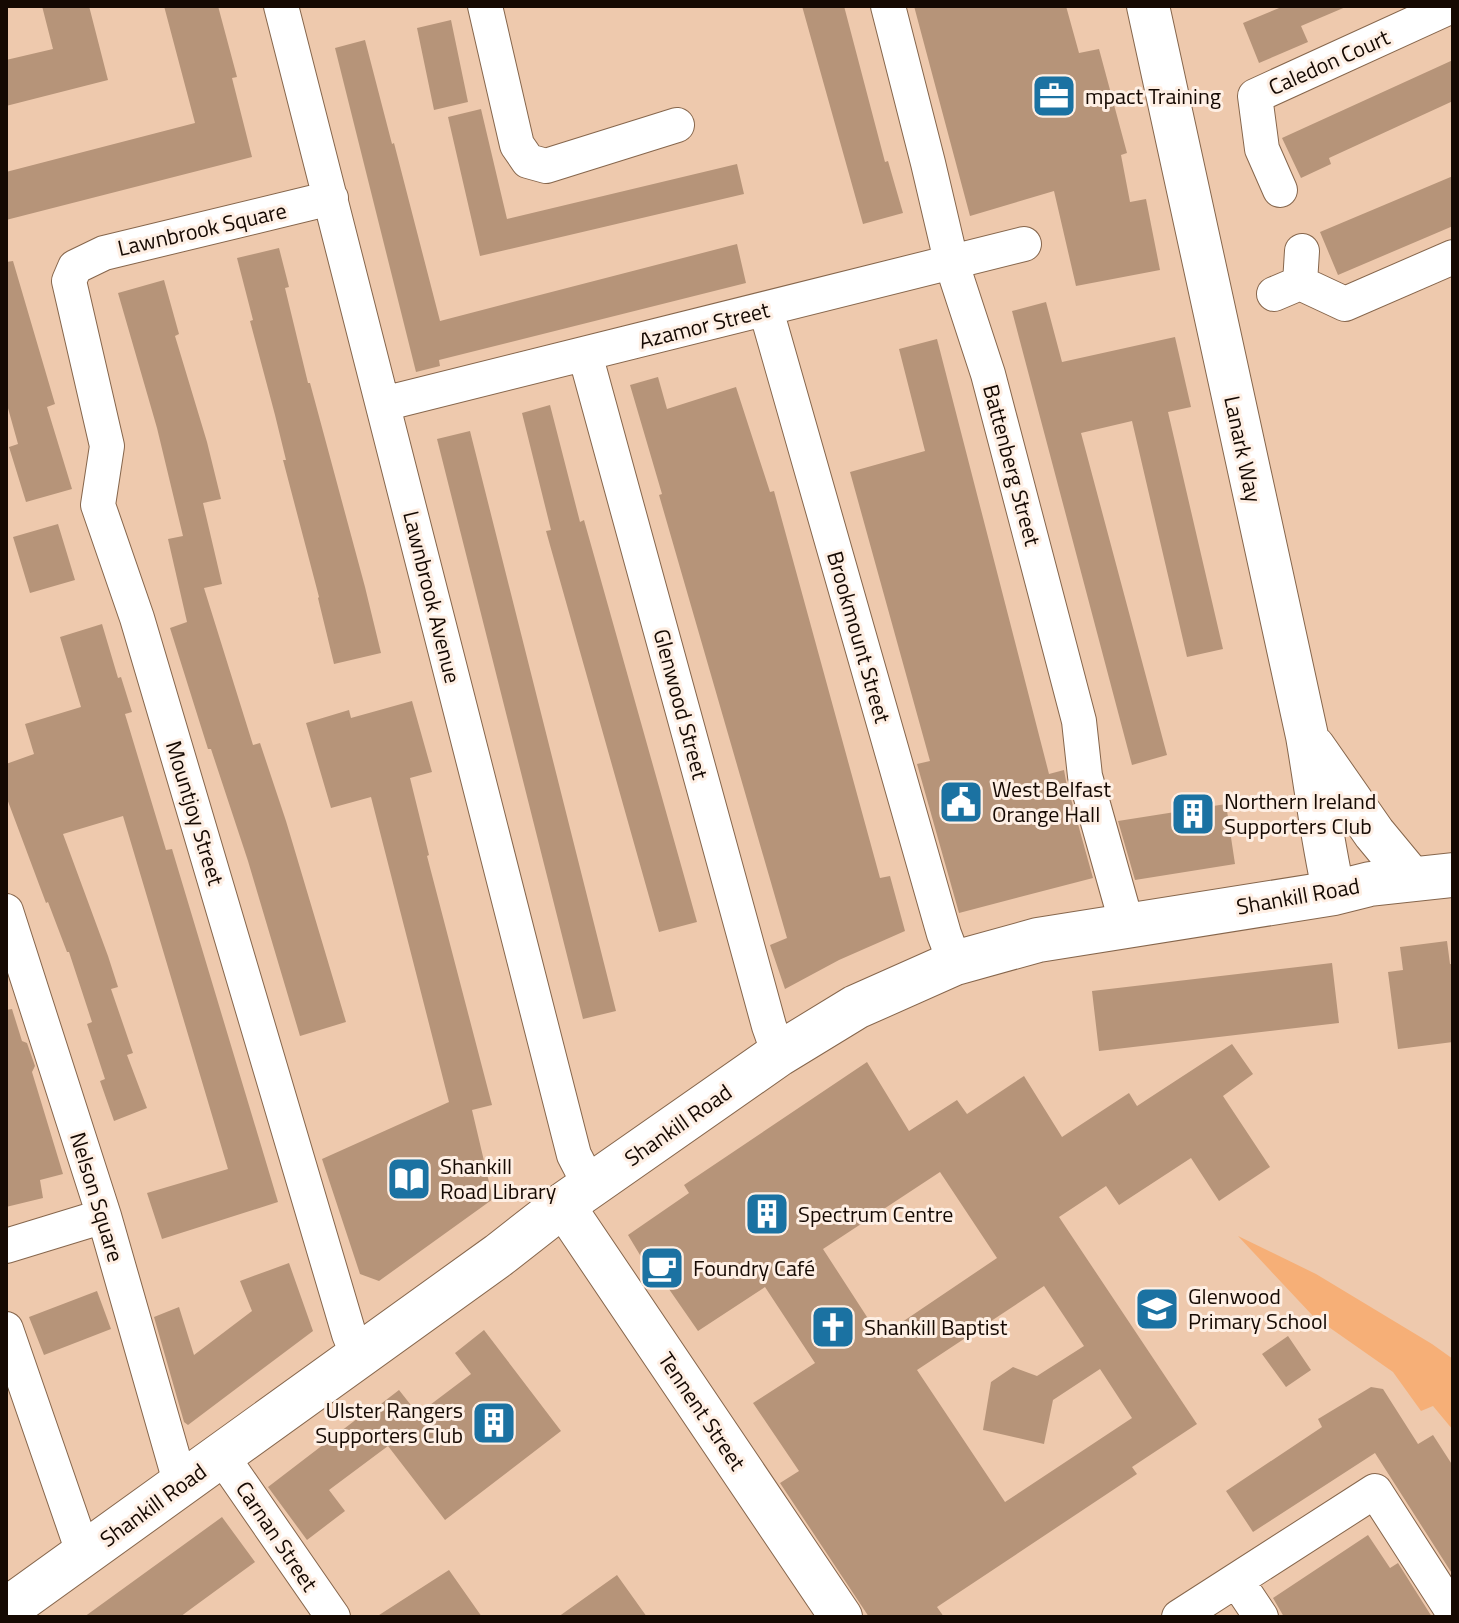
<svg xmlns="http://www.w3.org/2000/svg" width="1459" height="1623" viewBox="0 0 1459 1623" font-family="'Titillium Web',sans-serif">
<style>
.green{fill:#f6af77}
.building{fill:#b69479;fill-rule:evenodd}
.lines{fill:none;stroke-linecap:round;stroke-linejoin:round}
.minor-casing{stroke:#86664c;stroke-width:36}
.tertiary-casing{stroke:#86664c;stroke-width:44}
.secondary-casing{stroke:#86664c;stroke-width:46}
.minor{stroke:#fff;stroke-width:34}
.tertiary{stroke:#fff;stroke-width:42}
.secondary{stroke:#fff;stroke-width:44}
.labels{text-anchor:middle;stroke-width:6;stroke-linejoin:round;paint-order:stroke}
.street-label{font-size:22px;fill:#150902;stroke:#feefe4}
.poi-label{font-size:22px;fill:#150902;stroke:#feefe4;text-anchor:start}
</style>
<rect width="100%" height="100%" fill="#eec9ad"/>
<path class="green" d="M1238,1236L1316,1274L1432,1344L1453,1359V1430L1433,1406L1421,1411L1393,1372L1313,1316Z"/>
<path class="building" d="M42,6H89L108,80L6,106V60L53,49Z
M164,6H218L237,77L232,78L252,157L6,220V172L195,123Z
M802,6H844L885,162L888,161L903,213L863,224Z
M914,6H1066L1079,53L1099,49L1127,153L1121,155L1130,202L1146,199L1160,270L1076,286L1054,191L970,216Z
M1284,6H1348L1301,26L1308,42L1259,63L1243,23Z
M451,20L468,102L434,110L417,28Z
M365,40L392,144L394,143L440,321L737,244L746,283L439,360L440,366L416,372L335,48Z
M1453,60V101L1329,158L1331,164L1301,178L1282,138Z
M481,109L507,219L737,164L744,194L480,256L448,117Z
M1453,176V226L1338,275L1320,232Z
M279,248L289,287L285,288L308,383H310L365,587L381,653L334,664L318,598L319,597L283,460H286L275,415L250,321L253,320L237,258Z
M13,261L55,404L47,407L72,489L26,502L9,447L18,444L6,401V262Z
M164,280L179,334L175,336L207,442L221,499L203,503L222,584L204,588L253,745L260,743L286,821L346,1022L300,1036L248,861L211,749H208L170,628L187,622L168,539L183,536L157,428L118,293Z
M1046,302L1062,362L1175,337L1191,407L1168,412L1223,649L1187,657L1132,421L1081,433L1167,755L1132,765L1012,311Z
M937,339L1049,774L1064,770L1066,781L1093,878L959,913L917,764L930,761L850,472L925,451L899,349Z
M658,377L667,409L736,387L770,492L774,491L880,878L890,876L905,931L839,960L785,989L770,945L787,938L659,495L662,494L630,385Z
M550,405L580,522L584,520L697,922L659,932L546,531L551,530L522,413Z
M470,431L616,1011L583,1019L437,439Z
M58,524L75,580L30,593L13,537Z
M102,624L118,678L121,677L132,712L125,714L166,850L172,849L278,1202L162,1239L147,1193L228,1169L123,816L63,834L108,956L118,987L111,989L133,1053L127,1055L147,1108L114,1121L100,1081L105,1079L87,1024L92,1022L69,952H67L48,902L46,903L6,796V764L34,754L25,724L81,707L60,637Z
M412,701L432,772L410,778L429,855L427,856L492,1105L472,1110L493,1199L379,1281L360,1274L322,1159L449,1102L371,797L331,808L306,723L349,710L351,718Z
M1226,804L1235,864L1135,880L1118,821Z
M1447,941L1450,964H1453V1042L1398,1049L1388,972L1403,970L1400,947Z
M1332,963L1339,1023L1099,1051L1092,991Z
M12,1009L22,1041L27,1043L35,1066L32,1072L63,1174L40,1180L43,1198L6,1207V1010Z
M1232,1044L1253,1074L1223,1096L1270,1167L1219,1201L1191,1158L1119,1205L1106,1186L1059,1217L1197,1424L1132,1467L1137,1474L937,1607L944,1617H869L780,1483L799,1471L753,1403L815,1363L765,1287L698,1331L653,1266L649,1270L628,1235L689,1193L684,1185L867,1062L909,1131L957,1100L967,1114L1024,1076L1062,1137L1129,1093L1137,1106ZM940,1172L997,1258L880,1337L823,1249ZM1044,1286L1084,1346L1037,1376L1013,1367L991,1382L983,1430L1044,1444L1053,1400L1100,1369L1132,1418L1005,1502L917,1370Z
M289,1263L313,1331L188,1425L184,1422L154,1317L179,1307L194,1355L252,1311L240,1281Z
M97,1291L111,1329L44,1355L29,1317Z
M484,1330L561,1431L445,1520L388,1446L329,1490L345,1511L307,1540L268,1487L362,1415L364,1417L399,1390L418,1414L471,1374L455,1353Z
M1288,1336L1311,1370L1286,1387L1262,1354Z
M1371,1387L1383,1389L1418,1444L1433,1435L1453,1466V1575L1375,1453L1253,1532L1226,1491L1322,1427L1318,1419Z
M222,1517L255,1562L188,1611L180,1617H84Z
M1368,1535L1390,1568L1398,1563L1432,1617H1284L1273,1598Z
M449,1570L482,1617H376Z
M617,1575L647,1617H558Z"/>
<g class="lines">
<g class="minor-casing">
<path id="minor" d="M281,6L574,1155L590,1186
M485,6L517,145L528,161L546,166L677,125
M888,6L928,163L951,261L988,374L1079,721L1085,776L1127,925
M1280,190L1262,149L1255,96L1452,6
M331,198L104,253L75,267L69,281L107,446L98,505L137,618L349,1334L358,1356
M1302,251L1300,283L1345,304L1453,257
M1274,294L1300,283
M766,310L944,934L955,963
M585,354L769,1026L779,1054
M383,404L1024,244
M6,911L104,1216L181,1485
M6,1246L104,1216
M6,1329L84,1555
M221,1455L333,1617
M1237,1581L1261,1617
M1179,1617L1375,1491L1453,1612"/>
</g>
<g class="tertiary-casing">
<path id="tertiary" d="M1148,6L1307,736C1316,788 1322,841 1334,893
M1314,747L1374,833L1412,879
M563,1205L841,1617"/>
</g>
<g class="secondary-casing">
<path id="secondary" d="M6,1610L499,1255L563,1205L779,1054L856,1007L955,963L1038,940L1334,893L1370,884L1453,875"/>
</g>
<use href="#minor" class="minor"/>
<use href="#tertiary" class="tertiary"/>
<use href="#secondary" class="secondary"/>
</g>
<defs>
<g id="office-square" transform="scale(2.3)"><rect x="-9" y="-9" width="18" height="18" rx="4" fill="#1b72a2" stroke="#feefe4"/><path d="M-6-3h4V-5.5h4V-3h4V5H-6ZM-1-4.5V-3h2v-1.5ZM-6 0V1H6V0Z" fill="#fff"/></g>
<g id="civic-square" transform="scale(2.3)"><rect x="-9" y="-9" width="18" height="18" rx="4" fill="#1b72a2" stroke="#feefe4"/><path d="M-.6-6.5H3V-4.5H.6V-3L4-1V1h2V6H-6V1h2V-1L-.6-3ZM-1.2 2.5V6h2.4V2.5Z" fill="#fff"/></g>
<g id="building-square" transform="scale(2.3)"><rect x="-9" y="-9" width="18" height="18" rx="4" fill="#1b72a2" stroke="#feefe4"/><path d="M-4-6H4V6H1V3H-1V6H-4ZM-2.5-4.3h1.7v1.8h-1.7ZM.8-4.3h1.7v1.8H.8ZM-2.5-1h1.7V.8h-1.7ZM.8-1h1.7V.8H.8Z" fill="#fff"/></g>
<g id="library-square" transform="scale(2.3)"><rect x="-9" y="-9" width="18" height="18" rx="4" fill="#1b72a2" stroke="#feefe4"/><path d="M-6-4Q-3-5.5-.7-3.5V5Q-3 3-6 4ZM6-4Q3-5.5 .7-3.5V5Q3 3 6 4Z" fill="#fff"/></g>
<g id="cafe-square" transform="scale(2.3)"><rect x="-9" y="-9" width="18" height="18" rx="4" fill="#1b72a2" stroke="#feefe4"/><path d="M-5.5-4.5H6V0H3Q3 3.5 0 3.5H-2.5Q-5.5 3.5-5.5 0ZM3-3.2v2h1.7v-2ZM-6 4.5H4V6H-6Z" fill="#fff"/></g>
<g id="school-square" transform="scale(2.3)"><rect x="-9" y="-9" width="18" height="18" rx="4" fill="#1b72a2" stroke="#feefe4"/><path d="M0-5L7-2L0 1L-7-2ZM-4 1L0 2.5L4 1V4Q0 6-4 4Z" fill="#fff"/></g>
<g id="church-square" transform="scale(2.3)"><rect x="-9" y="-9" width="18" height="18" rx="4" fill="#1b72a2" stroke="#feefe4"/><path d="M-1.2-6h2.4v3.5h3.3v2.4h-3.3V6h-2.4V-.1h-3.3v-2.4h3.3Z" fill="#fff"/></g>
</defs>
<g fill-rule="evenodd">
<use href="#office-square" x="1054" y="96"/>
<use href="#civic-square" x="961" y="802"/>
<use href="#building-square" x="1193" y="814"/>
<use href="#library-square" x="409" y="1179"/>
<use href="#building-square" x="767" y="1214"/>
<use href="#cafe-square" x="662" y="1268"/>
<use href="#school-square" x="1157" y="1309"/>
<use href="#church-square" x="833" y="1327"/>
<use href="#building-square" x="494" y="1423"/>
</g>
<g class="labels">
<g class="street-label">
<text transform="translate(1329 62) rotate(-24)" y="8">Caledon Court</text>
<text transform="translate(202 229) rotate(-13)" y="8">Lawnbrook Square</text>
<text transform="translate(704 325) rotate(-14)" y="8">Azamor Street</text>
<text transform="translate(1243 449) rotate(78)" y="8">Lanark Way</text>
<text transform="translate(1012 465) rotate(75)" y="8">Battenberg Street</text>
<text transform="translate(432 597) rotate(76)" y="8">Lawnbrook Avenue</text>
<text transform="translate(859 637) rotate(74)" y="8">Brookmount Street</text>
<text transform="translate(681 704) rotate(75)" y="8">Glenwood Street</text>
<text transform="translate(195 813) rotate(73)" y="8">Mountjoy Street</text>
<text transform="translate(1298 896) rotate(-10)" y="8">Shankill Road</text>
<text transform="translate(678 1125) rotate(-35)" y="8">Shankill Road</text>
<text transform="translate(97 1197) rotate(73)" y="8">Nelson Square</text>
<text transform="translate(702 1411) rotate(56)" y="8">Tennent Street</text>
<text transform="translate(153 1505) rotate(-36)" y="8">Shankill Road</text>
<text transform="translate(277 1536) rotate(56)" y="8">Carnan Street</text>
</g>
<g class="poi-label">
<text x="1085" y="104">mpact Training</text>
<text x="992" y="797">West Belfast<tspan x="992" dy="25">Orange Hall</tspan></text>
<text x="1224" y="809">Northern Ireland<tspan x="1224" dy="25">Supporters Club</tspan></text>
<text x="440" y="1174">Shankill<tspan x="440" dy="25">Road Library</tspan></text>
<text x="798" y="1222">Spectrum Centre</text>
<text x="693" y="1276">Foundry Café</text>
<text x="1188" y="1304">Glenwood<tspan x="1188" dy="25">Primary School</tspan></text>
<text x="864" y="1335">Shankill Baptist</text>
<text x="463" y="1418" text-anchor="end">Ulster Rangers<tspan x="463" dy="25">Supporters Club</tspan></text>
</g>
</g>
<rect width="1459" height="1623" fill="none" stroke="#150902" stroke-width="16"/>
</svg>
